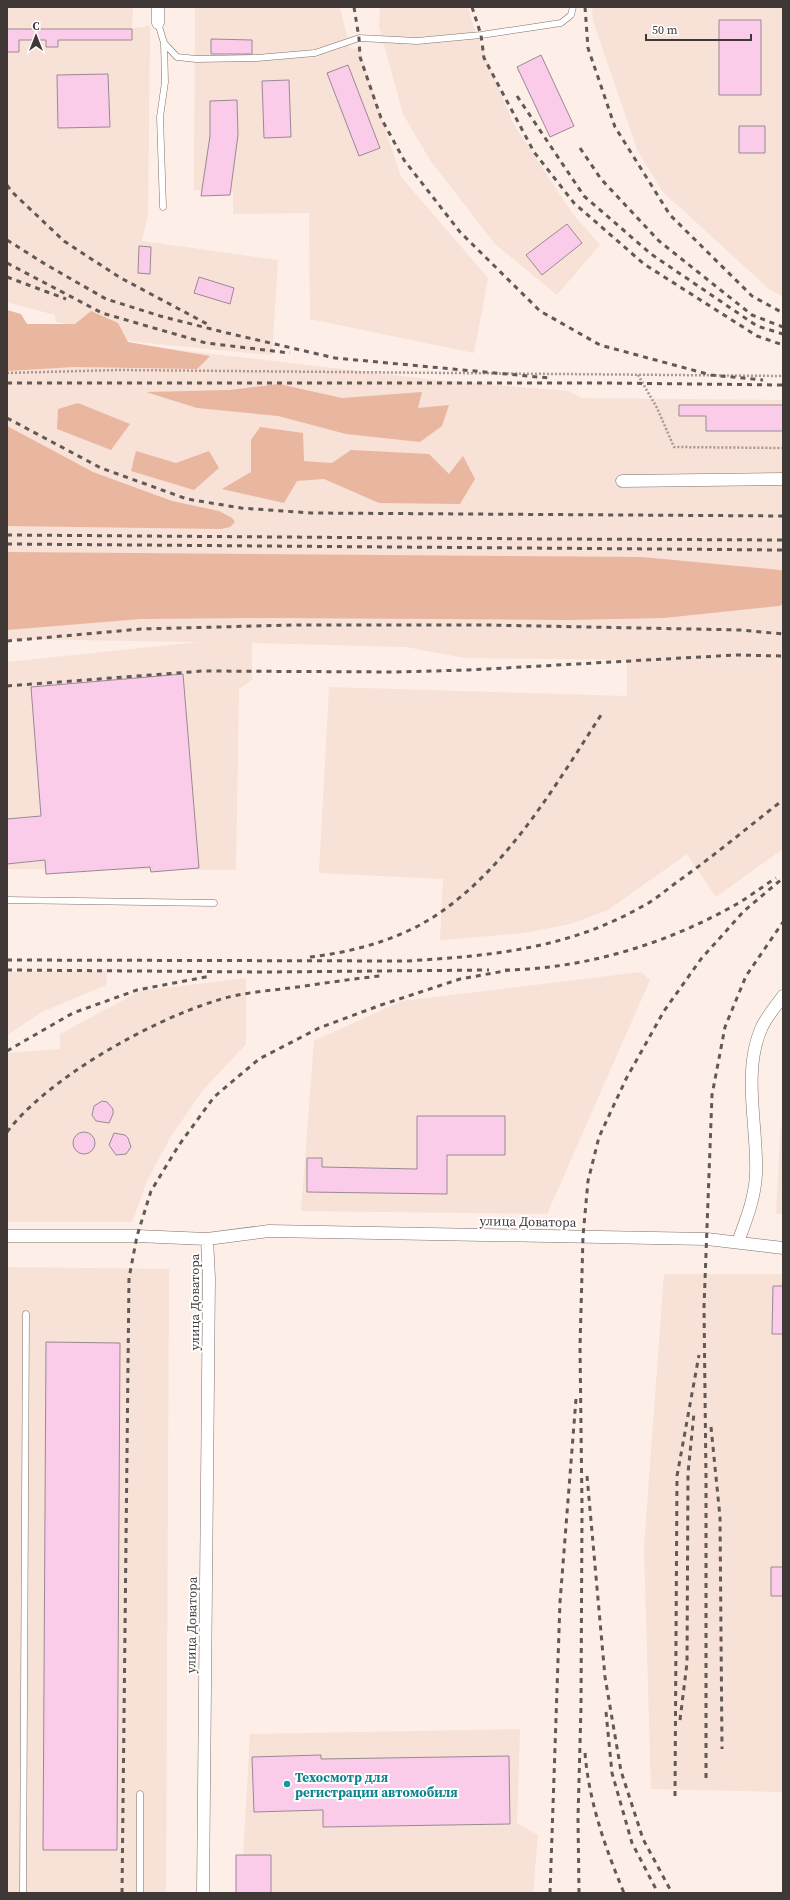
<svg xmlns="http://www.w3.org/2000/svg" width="790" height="1900" viewBox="0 0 790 1900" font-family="'Source Serif 4',serif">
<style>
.built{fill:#f8e1d7}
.forest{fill:#e9b6a0}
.building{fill:#fbcbea;stroke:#978a92}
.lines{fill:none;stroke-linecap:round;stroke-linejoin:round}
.lane-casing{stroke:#7f726c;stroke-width:7}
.street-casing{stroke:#7f726c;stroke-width:13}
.path{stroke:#a49994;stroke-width:2.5;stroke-dasharray:2 2;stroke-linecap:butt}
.lane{stroke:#fff;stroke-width:6}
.street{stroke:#fff;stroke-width:12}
.rail{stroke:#615956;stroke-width:3;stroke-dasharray:5 5;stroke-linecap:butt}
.culture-dot{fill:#0f9aa8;stroke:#fff;stroke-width:1.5}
.labels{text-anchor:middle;stroke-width:4;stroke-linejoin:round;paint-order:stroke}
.street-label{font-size:13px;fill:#3f3836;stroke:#fff}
.culture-label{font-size:13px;font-weight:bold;fill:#0d838f;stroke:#fff;text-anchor:start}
</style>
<rect width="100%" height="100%" fill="#fdeee7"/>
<path class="built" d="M7,7H133L132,28L150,26L148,214L142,241L278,260L272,355L116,340V332L56,322L55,315L7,302Z
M195,7H340L350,49L359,48L401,177L488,278L474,353L310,319L309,213L233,214V192L194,190Z
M380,7H468L473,25L513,123L572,213L600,245L557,295L495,244L430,160L403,114L379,27Z
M592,7H783V297L769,289L663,192L638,152L593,21Z
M111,342L436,380L569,391L582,398L783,400V849L716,897L687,854L608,910L570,924L524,933L440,940L443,879L319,873L329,687L627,696V661L637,660L464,658L406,647L252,643V680L239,689L236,870L7,869V662L199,642L7,639V354Z
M107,971L106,985L42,1012L7,1035V972Z
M641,972L650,980L547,1214L301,1211L314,1041L402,1001Z
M246,978V1044L204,1089L171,1136L147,1181L132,1222H7V1053L60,1049V1034L140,991Z
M783,1109V1214H776L780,1136Z
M7,1267L169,1269L166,1893H7Z
M664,1274H783V1792L651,1789L644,1547Z
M520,1729L517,1823L538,1835L533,1893H241L250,1734Z"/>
<path class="forest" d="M7,310L21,314L27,324H75L91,311L118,323L128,342L210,356L197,369L75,367L7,371Z
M279,384L342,398L422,392L418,408L449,405L442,426L420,442L346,434L278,416L197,408L146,392L230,390Z
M78,403L130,424L111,450L57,429L58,409Z
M7,426L93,472L172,501L219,511L232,518L235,522L230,527L221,529L7,526Z
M260,427L303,433L304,461L332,463L351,450L429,454L449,474L463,456L475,479L460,504L379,503L324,479L297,481L284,503L222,489L251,472V440Z
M136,451L176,463L209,451L219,468L194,490L131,471Z
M7,552L642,557L780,570L783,571V604L779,606L664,618L567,620L271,618L141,619L7,630Z"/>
<path class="building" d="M719,20H761V95H719Z
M7,29H132V40H58V47H46V40H19V52H7Z
M211,39L252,40V54H211Z
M541,55L574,126L550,137L517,67Z
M348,65L380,148L359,156L327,73Z
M108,74L110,127L58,128L57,75Z
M289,80L291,137L264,138L262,81Z
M237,100L238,135L230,195L201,196L210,136V101Z
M739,126H765V153H739Z
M567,224L582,243L542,275L526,255Z
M139,246L151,247L150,274L138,273Z
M199,277L234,288L230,304L194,293Z
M679,405H783V431H706V416H679Z
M183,674L199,868L151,872L150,867L46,874L45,860L7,864V819L41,816L31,687Z
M102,1101L107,1102L113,1109V1114L109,1123L96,1121L92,1115L94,1106Z
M417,1116H505V1155H447V1194L307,1192V1158H322V1167L417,1169Z
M73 1143a11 11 0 1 1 22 0a11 11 0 1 1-22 0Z
M114,1133L125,1135L128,1138L131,1147L126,1154L116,1155L109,1145Z
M773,1286H783V1334H772Z
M46,1342L120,1343L117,1850H43Z
M771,1567H783V1596H771Z
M321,1755V1759L509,1756L510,1824L323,1827V1810L254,1812L252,1757Z
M236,1855H271V1893H236Z"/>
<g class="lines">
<g class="lane-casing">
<path id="lane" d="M158,23L164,43L177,57L196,59L257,58L315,53L359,38L417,41L481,35L561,23L571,15L573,7
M163,207L160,117L165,82L164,43
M7,900L214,903
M140,1794V1893
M23,1893L26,1314"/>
</g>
<g class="street-casing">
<path id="street" d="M158,23V7
M622,481L783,479
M7,1236H137L207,1239L269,1231L707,1239L783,1248
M738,1242C746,1220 755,1198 756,1174C758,1128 742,1073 761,1029C766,1017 776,1006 783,996
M203,1893L209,1278L207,1239"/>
</g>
<path class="path" d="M7,373L118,370L783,376
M638,375L657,408L674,447L783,448"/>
<use href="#lane" class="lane"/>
<use href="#street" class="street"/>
<path class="rail" d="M354,7L359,38L360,57L381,118L404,160L460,232L540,311L600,345L711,375L763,380
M472,7L481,35L484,58L534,152L574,203L644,264L757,336L783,345
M585,7L588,48L615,127L670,215L752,296L783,313
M517,96L584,196L651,254L757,326L783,334
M580,148L601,179L659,241L752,315L783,327
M7,185L12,192L64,241L119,277L209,325
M7,240L45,264L106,299L160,316L223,332L335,358L549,378
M7,263L102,313L206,343L290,353
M7,277L66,299
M7,383H605L783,385
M7,418L101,468L187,499L241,508L311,513L783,516
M7,535L554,539L783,540
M7,544L783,550
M7,641L141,629L294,625H487L741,630L783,634
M7,686L203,671L396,672L469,670L736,655L783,656
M310,957C353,952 398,940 435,916C509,867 556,784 603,712
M7,960L406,961C490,956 568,949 643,906C655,900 666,890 677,882C714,856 748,827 783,800
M7,970L265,972L489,970
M505,970C584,969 666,944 735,905C749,897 762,887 776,878
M7,1051L73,1013L137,990L211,976
M7,1132C48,1078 150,1021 215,1001C239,993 265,991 290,988C320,984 350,979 380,976
M711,1427L720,1517L722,1749
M587,1476L605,1677L621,1771L643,1839L672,1893
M606,1712L612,1773L632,1843L658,1893
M680,1720L687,1663L688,1473L694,1413
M585,1753C589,1802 605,1847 624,1893
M706,1778V1479L704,1307L712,1095L725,1027L746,976L783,922
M675,1796L677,1476L699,1355
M122,1893L129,1278L137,1236L151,1191L179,1145L214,1097L259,1059L319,1028L381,1005L460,979L510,970
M550,1893L560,1602L576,1399
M579,1893L578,1818L581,1707L582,1508L580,1347L583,1236L588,1181L599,1137L626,1079L664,1011L701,959L744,911L783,878"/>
</g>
<circle class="culture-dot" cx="287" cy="1784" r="4"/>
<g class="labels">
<g class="street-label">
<text transform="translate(528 1221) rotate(1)" y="5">улица Доватора</text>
<text transform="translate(194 1302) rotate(-90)" y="5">улица Доватора</text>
<text transform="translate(191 1625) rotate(-89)" y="5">улица Доватора</text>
</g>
<g class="culture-label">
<text x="295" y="1782">Техосмотр для<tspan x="295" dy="15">регистрации автомобиля</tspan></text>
</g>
</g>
<rect width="790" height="1900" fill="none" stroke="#3f3836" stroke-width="16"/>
<g transform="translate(36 36)" stroke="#ffffff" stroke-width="3" paint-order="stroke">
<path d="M0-3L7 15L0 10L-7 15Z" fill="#3f3836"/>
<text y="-6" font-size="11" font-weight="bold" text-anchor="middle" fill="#3f3836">С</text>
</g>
<path d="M646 34v6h105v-6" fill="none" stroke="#3f3836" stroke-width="2"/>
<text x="652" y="34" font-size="12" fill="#3f3836" stroke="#ffffff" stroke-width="3" paint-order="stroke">50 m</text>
</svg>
